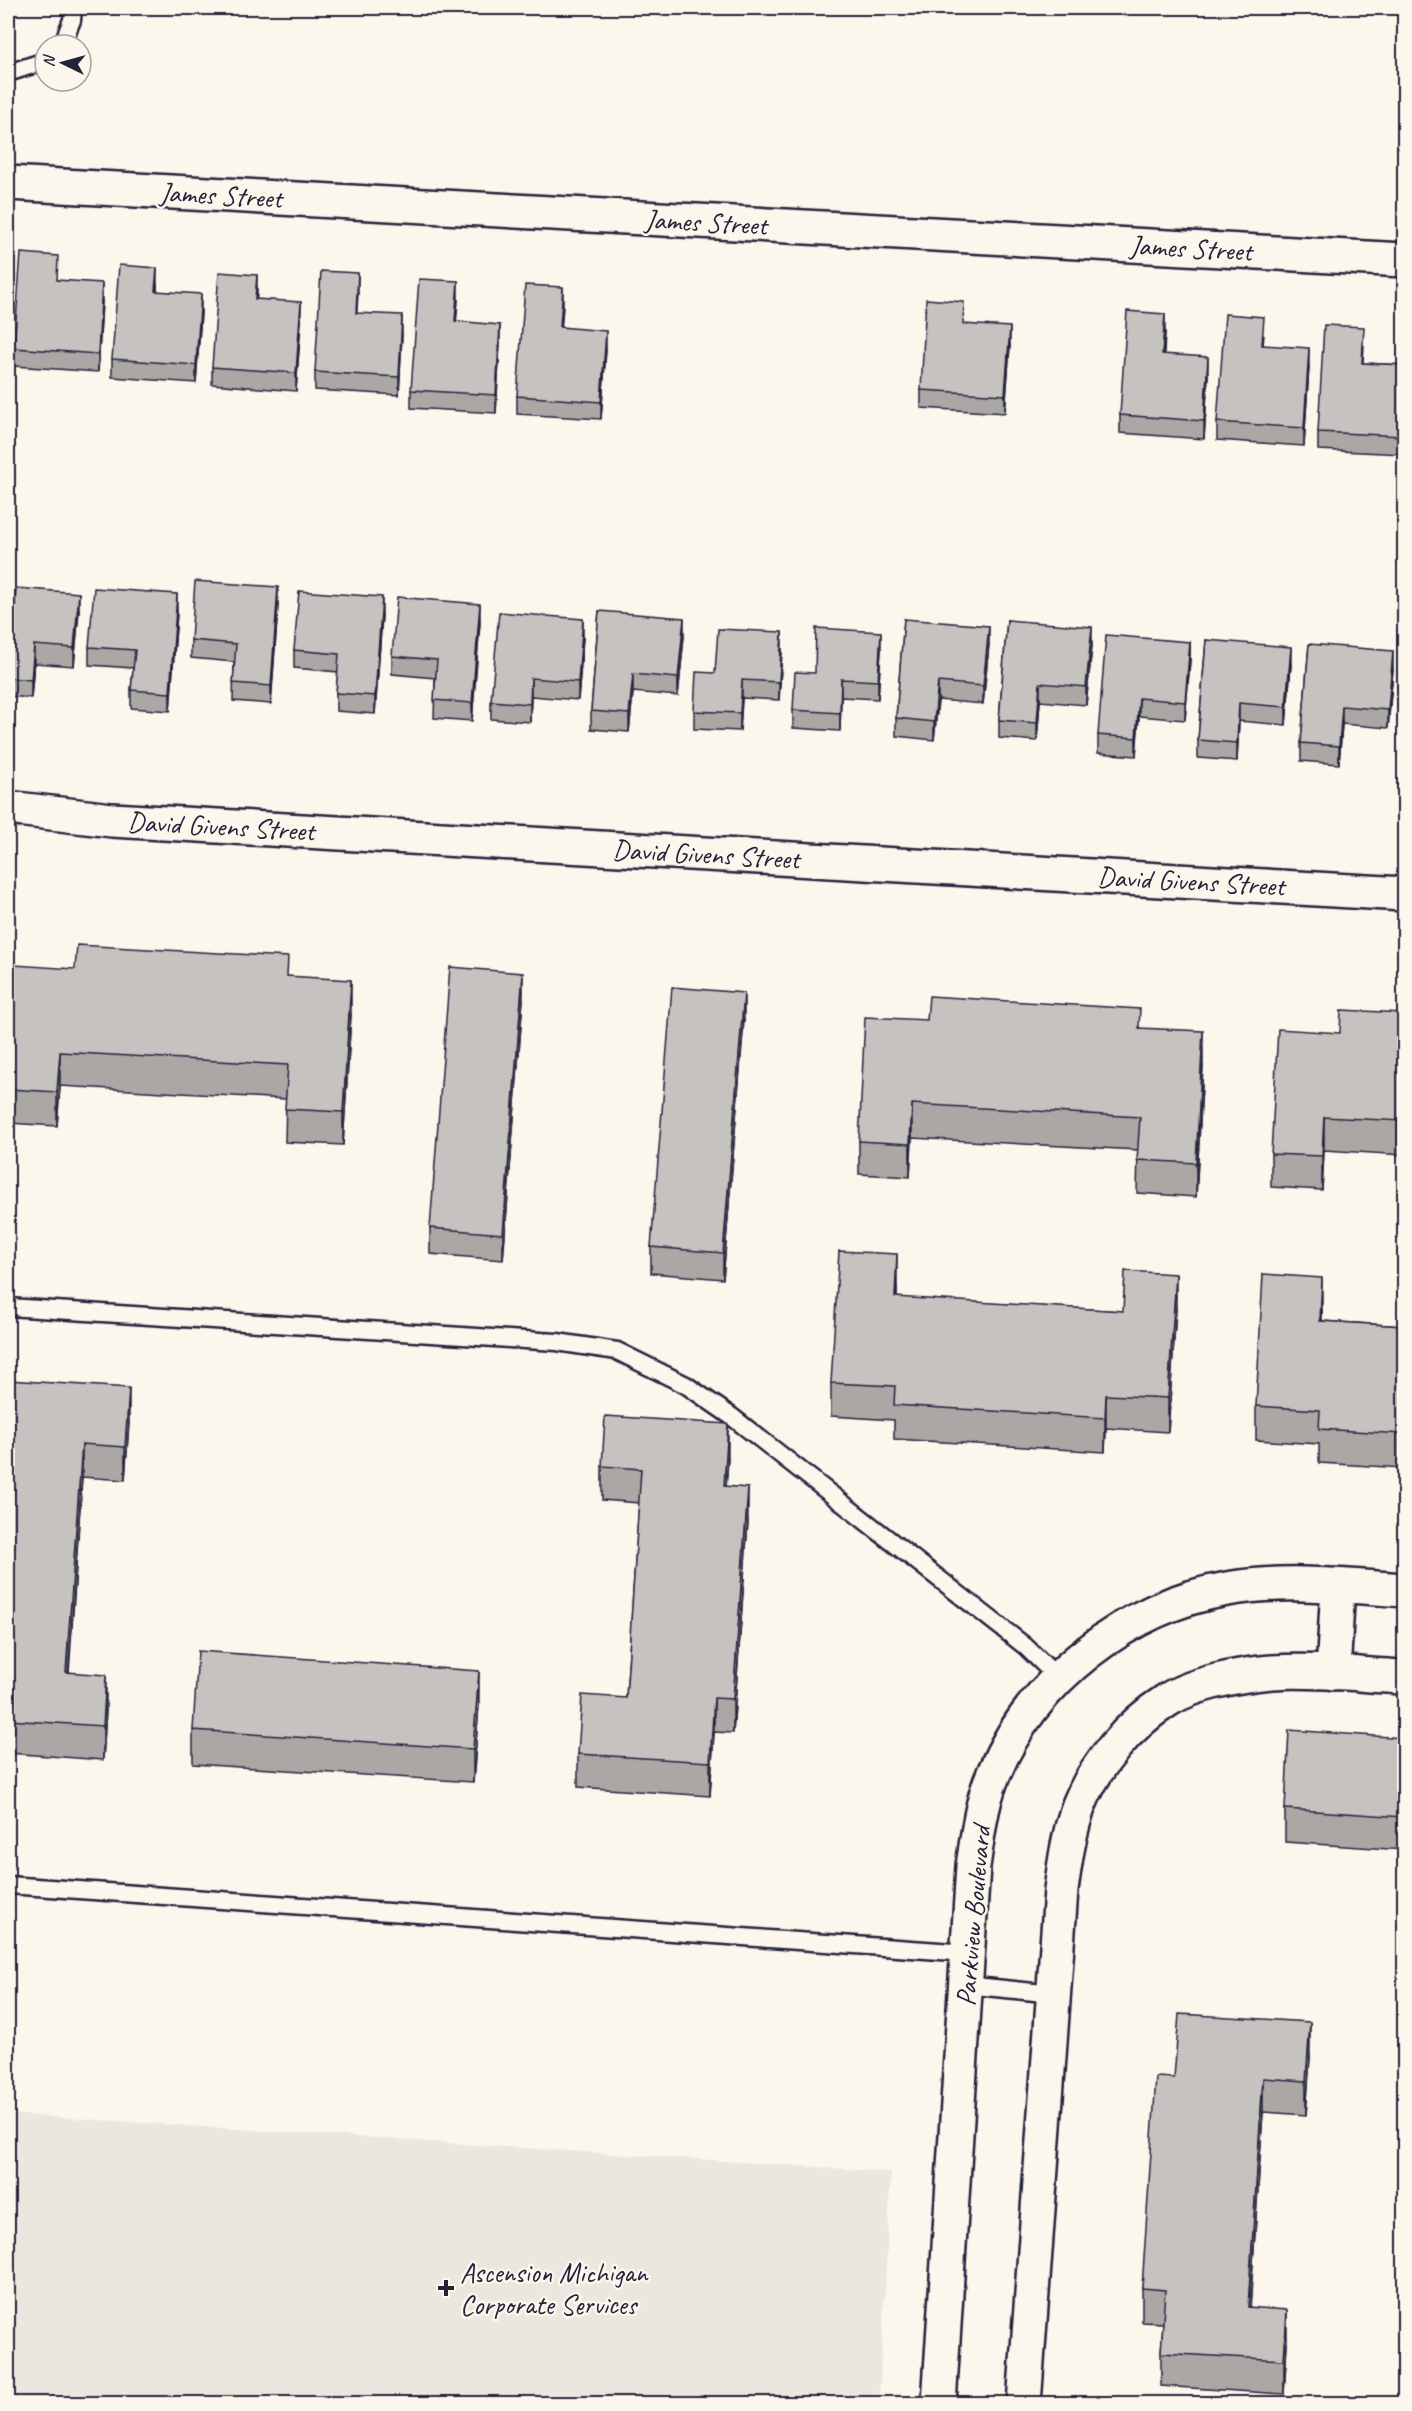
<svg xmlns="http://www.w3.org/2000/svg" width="1412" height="2411" viewBox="0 0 1412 2411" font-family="Caveat,sans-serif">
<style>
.built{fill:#ebe7df}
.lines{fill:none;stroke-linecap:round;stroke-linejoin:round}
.service-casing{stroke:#22223b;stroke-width:21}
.minor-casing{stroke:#22223b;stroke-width:38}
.service{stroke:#fbf7ec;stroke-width:16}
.minor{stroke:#fbf7ec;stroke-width:33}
.wall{fill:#aaa7a5;stroke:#22223b;stroke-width:1.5}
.shaded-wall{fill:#8b8886;stroke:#22223b;stroke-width:1.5}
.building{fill:#c6c2c0;stroke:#22223b;stroke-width:1.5}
.poi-dot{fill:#22223b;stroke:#fbf7ec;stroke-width:2}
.labels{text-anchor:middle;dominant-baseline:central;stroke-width:5;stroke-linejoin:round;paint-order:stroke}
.street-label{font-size:28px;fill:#22223b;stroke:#fbf7ec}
.poi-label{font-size:28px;fill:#22223b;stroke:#fbf7ec;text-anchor:start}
</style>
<rect width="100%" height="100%" fill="#fbf7ec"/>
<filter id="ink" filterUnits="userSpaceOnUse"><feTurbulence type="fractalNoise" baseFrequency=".0167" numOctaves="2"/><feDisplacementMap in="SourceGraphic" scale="12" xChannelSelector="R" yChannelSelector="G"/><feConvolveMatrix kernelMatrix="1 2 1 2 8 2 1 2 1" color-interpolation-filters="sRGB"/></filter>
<g filter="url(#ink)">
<polygon class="built" points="8,2114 891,2172 879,2403 8,2403"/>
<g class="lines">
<defs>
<g id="service">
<polyline points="62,45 72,20 73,8"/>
<polyline points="8,73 45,61"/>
<polyline points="8,1307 557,1342 617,1351 686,1385 731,1416 1025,1646 1058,1678"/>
<polyline points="8,1885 968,1953"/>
<polyline points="965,1985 1054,1994"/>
</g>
<g id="minor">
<polyline points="8,183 1404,260"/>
<polyline points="8,808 112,820 1404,894"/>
<polyline points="1333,1673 1338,1586"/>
<path d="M 939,2404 L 973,1866 C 978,1835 981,1802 994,1773 C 1033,1679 1128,1606 1227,1589 C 1285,1579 1346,1586 1404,1590"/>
<path d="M 1024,2404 L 1061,1890 C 1065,1861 1069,1832 1079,1805 C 1096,1763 1129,1725 1166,1701 C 1191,1684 1242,1674 1272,1672 C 1315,1669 1361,1675 1404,1677"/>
</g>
</defs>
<use href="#service" class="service-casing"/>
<use href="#minor" class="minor-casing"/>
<use href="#service" class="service"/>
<use href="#minor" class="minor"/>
</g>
<g class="wall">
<polygon points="58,280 102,301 98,372 14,366 14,348"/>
<polygon points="157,286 157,292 201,312 196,383 112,377 112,359"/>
<polygon points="358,291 356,313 402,333 399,395 315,390 315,372"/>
<polygon points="257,293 256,299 301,320 296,391 212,384 212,367"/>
<polygon points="458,299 456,322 500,342 496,413 411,408 411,390"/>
<polygon points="563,305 561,327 606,349 601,419 517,414 517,396"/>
<polygon points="964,324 1010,345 1005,413 921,408 921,390"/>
<polygon points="1165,332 1164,354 1208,375 1204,439 1120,433 1120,415"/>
<polygon points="1264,335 1263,345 1309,366 1304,446 1217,440 1217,422"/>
<polygon points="1364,345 1363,363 1404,365 1404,454 1318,450 1318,432"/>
<polygon points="278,605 271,704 233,701 234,662 191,658 191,640"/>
<polygon points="79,610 74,666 34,663 31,698 8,696 8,631 13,631"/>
<polygon points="599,611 684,636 678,696 633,692 629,732 591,729 591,711"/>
<polygon points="177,612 170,711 131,708 131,690 133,668 89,665 89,647"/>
<polygon points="382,615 375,714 336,711 336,693 338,672 294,668 294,650"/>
<polygon points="904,619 989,644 983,704 938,700 934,740 896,736 896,718"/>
<polygon points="1007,620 1092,645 1086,705 1040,701 1037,741 999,738 999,720"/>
<polygon points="480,622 472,721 434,718 435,678 392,674 392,656"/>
<polygon points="583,637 578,700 531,696 530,722 491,719 491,701"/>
<polygon points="1206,640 1291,665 1286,725 1239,721 1237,761 1198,758 1198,740"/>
<polygon points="1190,642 1190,660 1185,720 1139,716 1136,756 1098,753 1098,735"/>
<polygon points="1309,644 1393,669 1388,728 1342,724 1339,764 1301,761 1301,743"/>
<polygon points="881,649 878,699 841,697 840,731 793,728 793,710 815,673"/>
<polygon points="782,650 779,700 742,698 740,731 694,729 694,711 715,673"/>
<polygon points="1404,660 1404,735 1402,735"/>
<polygon points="75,969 288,976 351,1014 343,1145 285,1142 286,1099 60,1086 57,1126 8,1123 8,1072"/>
<polygon points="523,999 503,1260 430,1254 430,1228"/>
<polygon points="1404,1013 1404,1155 1324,1150 1322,1190 1271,1187 1271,1154 1340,1033"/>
<polygon points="744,1019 723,1279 651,1273 651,1247"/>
<polygon points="927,1020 1140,1028 1203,1065 1196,1197 1137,1193 1138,1150 912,1138 910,1177 859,1174 859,1141"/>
<polygon points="897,1288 897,1298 1123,1311 1176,1308 1168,1432 1106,1428 1105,1452 894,1439 894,1420 831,1416 831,1383"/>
<polygon points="1322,1311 1322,1321 1404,1326 1404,1468 1319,1463 1319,1444 1256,1440 1256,1406"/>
<polygon points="8,1380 129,1421 125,1480 82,1477 69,1673 106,1709 103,1760 8,1753"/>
<polygon points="728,1458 726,1486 748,1521 733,1733 714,1732 710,1796 578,1787 578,1754 626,1698 639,1503 602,1500 602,1466"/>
<polygon points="479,1704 473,1782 193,1764 193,1730"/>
<polygon points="1404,1738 1404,1850 1285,1842 1285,1809"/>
<polygon points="1310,2056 1306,2115 1263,2112 1250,2307 1287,2343 1284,2394 1161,2386 1161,2353 1163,2323 1142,2322 1142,2288 1174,2078"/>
<polygon points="1404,2319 1404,2401 1401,2400 1401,2367"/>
</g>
<g class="shaded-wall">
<polygon points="157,268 157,286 155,309 155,291"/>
<polygon points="358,273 358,291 356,331 356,313"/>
<polygon points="257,275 257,293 255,317 255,299"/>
<polygon points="458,281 458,299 455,339 455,321"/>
<polygon points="102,283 102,301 98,372 98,354"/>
<polygon points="563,287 563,305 560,345 560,327"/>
<polygon points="201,294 201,312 196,383 196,365"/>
<polygon points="301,302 301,320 296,391 296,373"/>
<polygon points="1165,314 1165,332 1162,372 1162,354"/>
<polygon points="402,315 402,333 399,395 399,377"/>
<polygon points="500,325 500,342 496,413 496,395"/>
<polygon points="1010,327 1010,345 1005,413 1005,395"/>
<polygon points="606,331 606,349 601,419 601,402"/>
<polygon points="1309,348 1309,366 1304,446 1304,428"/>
<polygon points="1208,357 1208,375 1204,439 1204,421"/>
<polygon points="278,587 278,605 271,704 271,686"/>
<polygon points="79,593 79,610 74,666 74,648"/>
<polygon points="177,594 177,612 170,711 170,693"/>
<polygon points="382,597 382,615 375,714 375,696"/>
<polygon points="480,604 480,622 472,721 472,703"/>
<polygon points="684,618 684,636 678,696 678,678"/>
<polygon points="583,619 583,637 578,700 578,682"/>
<polygon points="989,626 989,644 983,704 983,686"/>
<polygon points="1092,627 1092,645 1086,705 1086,687"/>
<polygon points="782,632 782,650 779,700 779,682"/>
<polygon points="881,632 881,649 878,699 878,681"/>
<polygon points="1190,642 1190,660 1185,720 1185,702"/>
<polygon points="34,645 34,663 31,698 31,680"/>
<polygon points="1291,647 1291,665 1286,725 1286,707"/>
<polygon points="1393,651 1393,669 1388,728 1388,710"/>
<polygon points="633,674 633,692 629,732 629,714"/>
<polygon points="531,678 531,696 530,722 530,704"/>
<polygon points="841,679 841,697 840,731 840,713"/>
<polygon points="742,680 742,698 740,731 740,713"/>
<polygon points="938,682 938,700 934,740 934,722"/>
<polygon points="1040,683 1040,701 1037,741 1037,723"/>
<polygon points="1139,698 1139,716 1136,756 1136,738"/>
<polygon points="1239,703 1239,721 1237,761 1237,743"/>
<polygon points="1342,706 1342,724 1339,764 1339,746"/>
<polygon points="523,973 523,999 503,1260 503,1234"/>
<polygon points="351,980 351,1014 343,1145 343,1112"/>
<polygon points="744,993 744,1019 723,1279 723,1253"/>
<polygon points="1203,1031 1203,1065 1196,1197 1196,1163"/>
<polygon points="60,1052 60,1086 57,1126 57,1092"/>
<polygon points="912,1104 912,1138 910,1177 910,1144"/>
<polygon points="1324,1117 1324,1150 1322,1190 1322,1156"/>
<polygon points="897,1254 897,1288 895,1331 895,1297"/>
<polygon points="1176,1274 1176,1308 1168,1432 1168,1398"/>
<polygon points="1322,1278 1322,1311 1320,1355 1320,1321"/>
<polygon points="129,1388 129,1421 125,1480 125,1447"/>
<polygon points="1106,1395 1106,1428 1105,1452 1105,1418"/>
<polygon points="728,1424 728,1458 724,1520 724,1486"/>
<polygon points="82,1444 82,1477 66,1706 66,1672"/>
<polygon points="748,1488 748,1521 733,1733 733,1699"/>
<polygon points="479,1671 479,1704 473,1782 473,1749"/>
<polygon points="106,1675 106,1709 103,1760 103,1726"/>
<polygon points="714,1698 714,1732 710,1796 710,1762"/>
<polygon points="1310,2022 1310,2056 1306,2115 1306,2081"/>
<polygon points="1263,2078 1263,2112 1248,2340 1248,2307"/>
<polygon points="1287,2310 1287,2343 1284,2394 1284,2360"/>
</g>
<g class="building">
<polygon points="21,253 58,256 57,280 102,283 98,354 14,348"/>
<polygon points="119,265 157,268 155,291 201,294 196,365 112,359"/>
<polygon points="321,271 358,273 356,313 402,315 399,377 315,372"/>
<polygon points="219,272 257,275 255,299 301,302 296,373 212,367"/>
<polygon points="419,279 458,281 455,321 500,325 496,395 411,390"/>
<polygon points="525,285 563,287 560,327 606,331 601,402 517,396"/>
<polygon points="926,299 964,302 963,324 1010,327 1005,395 921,390"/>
<polygon points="1127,311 1165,314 1162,354 1208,357 1204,421 1120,415"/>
<polygon points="1225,314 1264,317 1262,345 1309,348 1304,428 1217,422"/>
<polygon points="1324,325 1364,327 1362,363 1404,365 1404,436 1318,432"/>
<polygon points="195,581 278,587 271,686 233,683 236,644 191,640"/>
<polygon points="16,588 79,593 74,648 34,645 31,680 8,678 8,631 13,631"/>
<polygon points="94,588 177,594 170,693 131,690 135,650 89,647"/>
<polygon points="299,591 382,597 375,696 336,693 339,654 294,650"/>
<polygon points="397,597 480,604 472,703 434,700 437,660 392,656"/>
<polygon points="599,611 684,618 678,678 633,674 629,714 591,711"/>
<polygon points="499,612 583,619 578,682 531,678 530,704 491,701"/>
<polygon points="904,619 989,626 983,686 938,682 934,722 896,718"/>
<polygon points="1007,620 1092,627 1086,687 1040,683 1037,723 999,720"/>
<polygon points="816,628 881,632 878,681 841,679 840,713 793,710 795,672 815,673"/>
<polygon points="718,629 782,632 779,682 742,680 740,713 694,711 696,672 715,673"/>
<polygon points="1106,635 1190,642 1185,702 1139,698 1136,738 1098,735"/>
<polygon points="1206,640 1291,647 1286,707 1239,703 1237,743 1198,740"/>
<polygon points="1309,644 1393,651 1388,710 1342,706 1339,746 1301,743"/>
<polygon points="1404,660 1404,717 1402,717"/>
<polygon points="77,945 288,957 287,976 351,980 343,1112 285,1109 288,1065 60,1052 57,1092 8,1089 8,1072 14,965 75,969"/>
<polygon points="450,967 523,973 503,1234 430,1228"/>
<polygon points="672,987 744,993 723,1253 651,1247"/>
<polygon points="929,996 1140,1009 1139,1028 1203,1031 1196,1163 1137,1160 1140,1117 912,1104 910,1144 859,1141 865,1017 927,1020"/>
<polygon points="1341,1010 1404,1013 1404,1121 1324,1117 1322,1156 1271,1154 1278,1029 1340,1033"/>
<polygon points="839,1251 897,1254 895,1297 1123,1311 1125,1271 1176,1274 1168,1398 1106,1395 1105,1418 894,1405 895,1386 831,1383"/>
<polygon points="1263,1274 1322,1278 1320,1321 1404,1326 1404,1434 1319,1429 1320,1410 1256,1406"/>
<polygon points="8,1380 129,1388 125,1447 82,1444 66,1672 106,1675 103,1726 8,1720"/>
<polygon points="605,1416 728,1424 724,1486 748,1488 733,1699 714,1698 710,1762 578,1754 582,1695 626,1698 641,1469 602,1466"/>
<polygon points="198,1651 479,1671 473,1749 193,1730"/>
<polygon points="1289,1730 1404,1738 1404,1817 1285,1809"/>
<polygon points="1179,2014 1310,2022 1306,2081 1263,2078 1248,2307 1287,2310 1284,2360 1161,2353 1165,2290 1142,2288 1156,2077 1174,2078"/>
<polygon points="1404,2319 1404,2367 1401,2367"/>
</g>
</g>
<path class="poi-dot" d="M443 2279h6v6h6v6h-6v6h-6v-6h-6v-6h6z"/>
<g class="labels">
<g class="street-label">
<text transform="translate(221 195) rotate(3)">James Street</text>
<text transform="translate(706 222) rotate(3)">James Street</text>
<text transform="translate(1191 248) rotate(3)">James Street</text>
<text transform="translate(221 826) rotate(3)">David Givens Street</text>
<text transform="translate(706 854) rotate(3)">David Givens Street</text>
<text transform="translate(1191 881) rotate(3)">David Givens Street</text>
<text transform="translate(973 1916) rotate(-85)">Parkview Boulevard</text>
</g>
<g class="poi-label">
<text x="460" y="2272">Ascension Michigan<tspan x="460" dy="32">Corporate Services</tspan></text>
</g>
</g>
<rect width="1412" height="2411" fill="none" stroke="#fbf7ec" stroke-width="30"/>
<rect x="15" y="15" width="1382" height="2381" fill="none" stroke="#22223b" stroke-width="2" filter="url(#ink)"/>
<g transform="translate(63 63) rotate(275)"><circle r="28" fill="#fbf7ec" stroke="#a4a2a5" stroke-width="1.5"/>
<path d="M0-4.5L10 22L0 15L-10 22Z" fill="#22223b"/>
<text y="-9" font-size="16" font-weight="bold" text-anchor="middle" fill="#22223b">N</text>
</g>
</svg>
